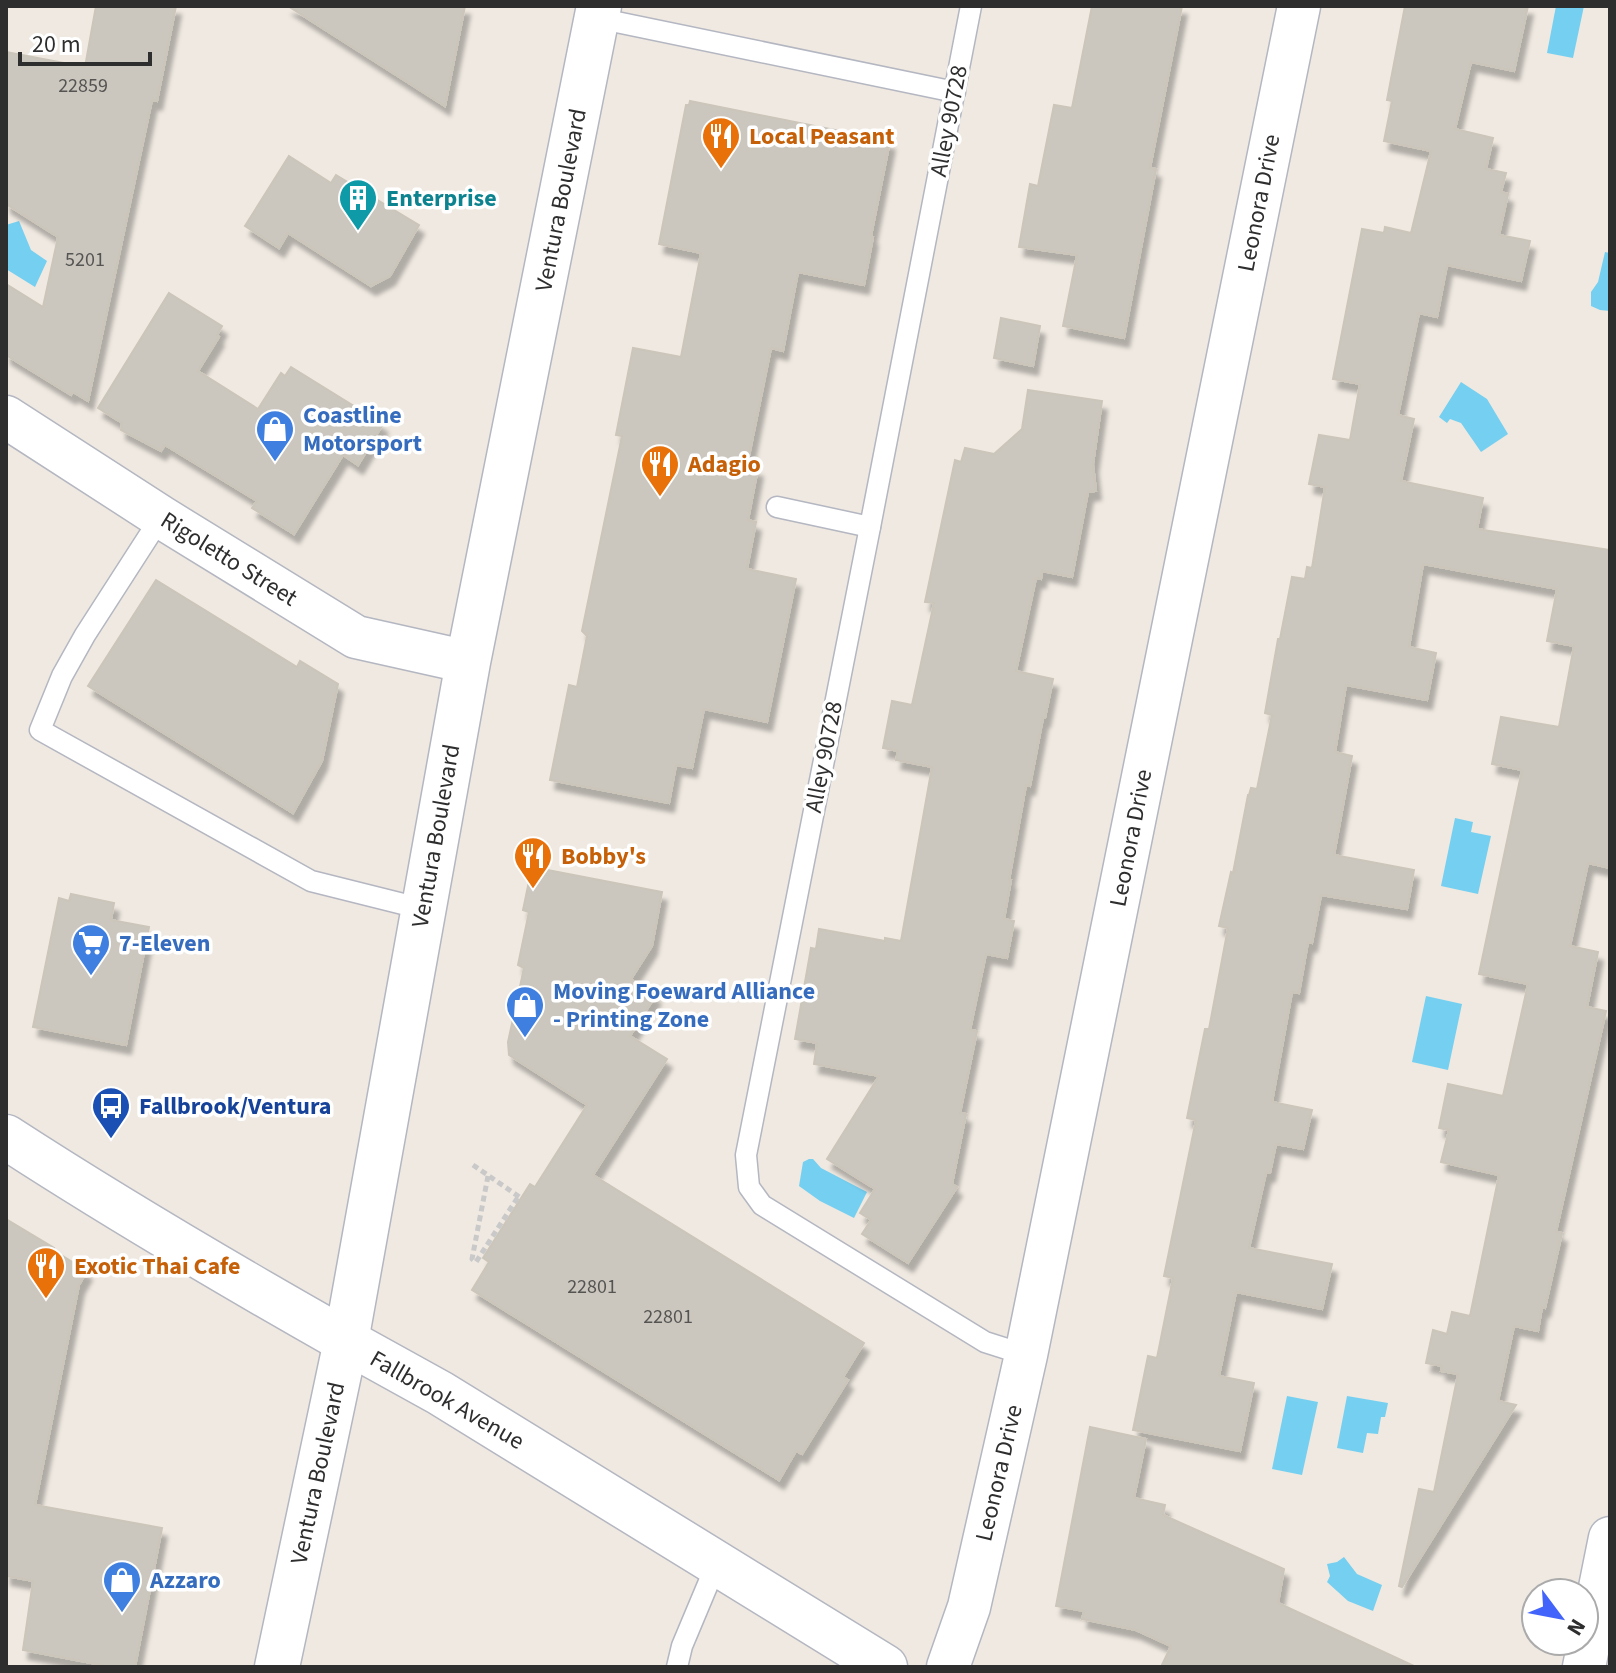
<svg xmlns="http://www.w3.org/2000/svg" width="1616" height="1673" viewBox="0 0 1616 1673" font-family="'Source Sans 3',sans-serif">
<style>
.water{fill:#75cff0}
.building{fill:#cbc7bf;stroke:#cbc5ba;stroke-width:2;filter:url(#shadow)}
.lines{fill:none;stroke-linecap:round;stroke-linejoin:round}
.service-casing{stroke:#b4b7c1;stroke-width:23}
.minor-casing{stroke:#b4b7c1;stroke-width:45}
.tertiary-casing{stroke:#b4b7c1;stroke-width:47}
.secondary-casing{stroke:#b4b7c1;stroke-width:47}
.path{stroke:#c9c9c9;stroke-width:5;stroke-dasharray:6 4;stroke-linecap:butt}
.service{stroke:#fff;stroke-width:20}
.minor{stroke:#fff;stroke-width:42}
.tertiary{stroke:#fff;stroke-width:44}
.secondary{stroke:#fff;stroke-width:44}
.labels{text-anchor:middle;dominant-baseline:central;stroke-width:7;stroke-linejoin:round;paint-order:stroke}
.number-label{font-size:20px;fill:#555452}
.street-label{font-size:24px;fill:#2e2e2e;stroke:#fff}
.food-label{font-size:24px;font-weight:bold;fill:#c56008;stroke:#fff;text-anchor:start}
.culture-label{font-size:24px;font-weight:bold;fill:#0d838f;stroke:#fff;text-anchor:start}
.shop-label{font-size:24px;font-weight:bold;fill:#366cbe;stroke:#fff;text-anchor:start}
.transit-label{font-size:24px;font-weight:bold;fill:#164399;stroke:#fff;text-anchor:start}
</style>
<defs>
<filter id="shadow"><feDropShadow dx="5" dy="9" stdDeviation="2" flood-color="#0004"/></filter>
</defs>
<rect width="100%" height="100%" fill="#efe9e1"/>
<g class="water">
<polygon points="1556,6 1584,6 1573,58 1547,53"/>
<polygon points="19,221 31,250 47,261 35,287 6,269 6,225"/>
<polygon points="1605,252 1610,253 1610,311 1600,310 1591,306 1591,292 1598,282"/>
<polygon points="1461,382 1487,399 1508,434 1481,452 1461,423 1450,419 1447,423 1439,417"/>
<polygon points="1455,818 1473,822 1471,832 1491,836 1478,894 1441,886"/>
<polygon points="1426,996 1462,1004 1448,1070 1412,1062"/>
<polygon points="809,1159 813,1159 821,1168 867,1192 854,1218 820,1201 799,1186 803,1162"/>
<polygon points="1287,1396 1318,1402 1302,1475 1272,1469"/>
<polygon points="1347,1396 1388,1403 1385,1417 1381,1417 1378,1434 1367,1433 1363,1453 1337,1448"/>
<polygon points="1344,1557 1357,1574 1382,1585 1373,1611 1348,1601 1327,1582 1330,1576 1327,1564 1337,1562"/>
</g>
<g class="building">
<polygon points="96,6 176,6 157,101 152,100 88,401 73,392 71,395 6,355 6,284 43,307 58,237 6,204 6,52 85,67"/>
<polygon points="288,6 465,6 445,106"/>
<polygon points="1092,6 1182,6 1150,168 1156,169 1124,338 1063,326 1077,255 1019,247 1030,184 1038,186 1054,105 1072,108"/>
<polygon points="1405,6 1528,6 1514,71 1471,62 1455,129 1493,138 1486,169 1506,173 1501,192 1508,194 1499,235 1530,241 1521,281 1447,265 1437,317 1419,313 1398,415 1414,419 1401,481 1483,498 1477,529 1610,550 1610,868 1588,863 1570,946 1598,952 1587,1007 1606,1011 1556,1232 1562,1233 1545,1308 1542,1307 1538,1331 1514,1326 1498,1401 1516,1405 1402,1587 1399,1586 1419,1489 1434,1492 1458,1374 1441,1371 1442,1366 1426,1363 1433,1330 1447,1334 1452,1312 1470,1316 1499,1175 1441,1162 1449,1130 1439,1128 1448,1084 1503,1096 1528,984 1479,974 1522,770 1492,764 1501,717 1559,727 1574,646 1547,641 1557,589 1423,564 1409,647 1436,653 1427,700 1346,685 1335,752 1352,756 1334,855 1414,870 1407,909 1321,895 1312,943 1308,942 1299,993 1292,992 1272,1102 1312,1110 1303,1149 1276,1144 1270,1173 1266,1173 1249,1248 1332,1264 1322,1309 1236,1292 1219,1376 1254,1383 1240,1451 1133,1430 1148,1356 1157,1358 1173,1278 1164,1276 1196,1120 1187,1118 1205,1029 1209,1029 1228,928 1219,926 1231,872 1233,873 1248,795 1249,795 1251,788 1257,789 1272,715 1265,713 1278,639 1280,639 1292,577 1305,579 1307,567 1312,568 1325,487 1309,484 1319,435 1350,440 1360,384 1333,379 1362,229 1384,233 1385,227 1411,233 1431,151 1384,141 1392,101 1387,100"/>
<polygon points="690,101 890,141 871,236 873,237 864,285 798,272 783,351 771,348 747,466 758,468 748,520 756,522 747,569 796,579 767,722 704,709 692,768 676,765 669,803 550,780 569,685 577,687 587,636 582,631 622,436 616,435 633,348 681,357 701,253 659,244 686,105 689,105"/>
<polygon points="289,156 331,183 336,175 419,225 390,276 371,286 288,233 279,248 245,226"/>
<polygon points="169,293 222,326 217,335 219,337 198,371 258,409 281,373 285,376 291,367 383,424 358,465 343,455 294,534 252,508 257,501 165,445 161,451 121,430 122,423 98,408"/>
<polygon points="1001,318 1040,326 1033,366 994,358"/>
<polygon points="1028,390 1102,401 1093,464 1096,491 1088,492 1072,577 1042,571 1041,579 1036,578 1016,671 1053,679 1045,718 1043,718 1030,786 1026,785 1009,880 1011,880 1004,919 1014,921 1007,958 986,954 970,1030 977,1031 960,1113 966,1114 952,1184 957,1187 908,1263 862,1234 871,1220 860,1213 875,1189 827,1159 879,1076 814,1064 817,1043 795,1039 811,948 816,949 819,929 885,941 885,938 901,941 932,767 896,760 898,751 883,748 892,701 912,705 934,603 925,602 955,460 961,462 965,448 994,454 1022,429"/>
<polygon points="156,580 297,667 300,661 338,684 322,761 293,813 88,686"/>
<polygon points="532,867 662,892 652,946 631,979 656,995 630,1036 667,1059 593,1175 864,1343 843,1377 848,1380 802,1454 796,1451 779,1480 472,1290 489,1262 483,1258 530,1184 535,1187 587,1105 509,1055 508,1042 524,968 518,965 529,912 523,910"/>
<polygon points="71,894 114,903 111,920 149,927 126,1045 33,1027 59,898 69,901"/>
<polygon points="6,1219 54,1248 53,1250 87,1271 79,1285 35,1505 162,1528 135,1667 112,1667 23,1650 33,1581 6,1576"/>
<polygon points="1090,1427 1146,1439 1134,1498 1165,1505 1163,1515 1284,1569 1278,1603 1416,1667 1161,1667 1171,1646 1136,1630 1082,1619 1084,1611 1056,1606"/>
</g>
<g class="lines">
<defs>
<g id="service">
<polyline points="971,6 870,527 746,1155 749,1187 762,1205 985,1342 1026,1355"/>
<polyline points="597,18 955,92"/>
<polyline points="777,507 870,527"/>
<polyline points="161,517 85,635 62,676 40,730 311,881 423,909"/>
<polyline points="677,1667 682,1646 716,1565"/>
</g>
<g id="minor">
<polyline points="6,417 161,517 356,637 468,662"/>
<polyline points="948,1667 969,1607 1026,1355 1299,6"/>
<polyline points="1584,1667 1610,1538"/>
</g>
<path id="tertiary" d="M 6,1137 C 117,1209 231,1276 346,1341"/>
<g id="secondary">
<polyline points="346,1341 440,1393 885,1667"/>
<polyline points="277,1667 346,1341 468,662 599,6"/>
</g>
</defs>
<use href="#service" class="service-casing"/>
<use href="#minor" class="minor-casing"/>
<use href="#tertiary" class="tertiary-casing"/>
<use href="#secondary" class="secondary-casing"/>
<g class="path">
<polyline points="473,1165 521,1198"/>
<polyline points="488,1176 472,1259 476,1262 518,1197"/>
</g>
<use href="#service" class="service"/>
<use href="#minor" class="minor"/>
<use href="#tertiary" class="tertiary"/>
<use href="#secondary" class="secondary"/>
</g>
<defs>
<symbol id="restaurant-pin" viewBox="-11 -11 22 30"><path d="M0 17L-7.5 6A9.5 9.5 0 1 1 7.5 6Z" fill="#e8710a" stroke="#fff"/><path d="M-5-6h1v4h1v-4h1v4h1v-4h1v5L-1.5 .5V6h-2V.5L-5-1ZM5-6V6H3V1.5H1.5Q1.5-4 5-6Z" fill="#fff"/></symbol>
<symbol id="building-pin" viewBox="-11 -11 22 30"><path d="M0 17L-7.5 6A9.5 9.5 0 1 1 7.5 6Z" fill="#0f9aa8" stroke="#fff"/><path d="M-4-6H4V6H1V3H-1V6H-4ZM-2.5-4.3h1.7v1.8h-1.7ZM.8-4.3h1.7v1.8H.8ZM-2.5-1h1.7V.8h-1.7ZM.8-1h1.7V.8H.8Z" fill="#fff"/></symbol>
<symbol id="shop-pin" viewBox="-11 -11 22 30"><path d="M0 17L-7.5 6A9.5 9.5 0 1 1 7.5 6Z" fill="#3f7fe0" stroke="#fff"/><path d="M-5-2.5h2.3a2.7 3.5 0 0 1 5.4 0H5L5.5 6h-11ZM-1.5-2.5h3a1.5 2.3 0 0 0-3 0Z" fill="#fff"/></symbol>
<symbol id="supermarket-pin" viewBox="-11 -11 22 30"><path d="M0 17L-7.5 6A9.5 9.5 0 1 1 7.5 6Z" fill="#3f7fe0" stroke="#fff"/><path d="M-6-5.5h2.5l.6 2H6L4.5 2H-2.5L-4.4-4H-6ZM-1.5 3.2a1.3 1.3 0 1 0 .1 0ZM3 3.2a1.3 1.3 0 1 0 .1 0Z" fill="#fff"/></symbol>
<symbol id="bus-pin" viewBox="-11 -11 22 30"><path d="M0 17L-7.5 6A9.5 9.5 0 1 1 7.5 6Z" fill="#1a4fb4" stroke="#fff"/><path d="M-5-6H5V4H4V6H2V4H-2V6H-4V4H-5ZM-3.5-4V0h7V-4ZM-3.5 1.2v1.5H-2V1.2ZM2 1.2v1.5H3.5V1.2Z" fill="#fff"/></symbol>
</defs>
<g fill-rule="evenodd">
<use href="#restaurant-pin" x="699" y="114" width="44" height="60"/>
<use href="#building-pin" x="336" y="176" width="44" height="60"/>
<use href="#shop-pin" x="253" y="407" width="44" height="60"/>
<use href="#restaurant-pin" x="638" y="442" width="44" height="60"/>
<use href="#restaurant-pin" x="511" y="834" width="44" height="60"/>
<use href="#supermarket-pin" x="69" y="921" width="44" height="60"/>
<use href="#shop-pin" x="503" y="983" width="44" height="60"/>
<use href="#bus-pin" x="89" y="1084" width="44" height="60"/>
<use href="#restaurant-pin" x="24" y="1244" width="44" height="60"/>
<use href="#shop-pin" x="100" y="1558" width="44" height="60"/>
</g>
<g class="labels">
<g class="number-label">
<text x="83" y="86">22859</text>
<text x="85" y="260">5201</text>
<text x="592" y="1287">22801</text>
<text x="668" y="1317">22801</text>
</g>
<g class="street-label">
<text transform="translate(949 121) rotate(-79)">Alley 90728</text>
<text transform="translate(561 200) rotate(-79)">Ventura Boulevard</text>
<text transform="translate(1259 203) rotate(-79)">Leonora Drive</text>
<text transform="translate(229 559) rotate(32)">Rigoletto Street</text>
<text transform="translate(824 757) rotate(-79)">Alley 90728</text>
<text transform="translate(436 836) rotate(-80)">Ventura Boulevard</text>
<text transform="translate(1131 838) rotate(-79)">Leonora Drive</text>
<text transform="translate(447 1400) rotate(30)">Fallbrook Avenue</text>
<text transform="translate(318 1473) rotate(-78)">Ventura Boulevard</text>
<text transform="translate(999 1473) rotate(-77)">Leonora Drive</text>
</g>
<g class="food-label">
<text x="749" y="136">Local Peasant</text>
<text x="688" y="464">Adagio</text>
<text x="561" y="856">Bobby's</text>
<text x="74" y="1266">Exotic Thai Cafe</text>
</g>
<g class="culture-label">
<text x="386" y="198">Enterprise</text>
</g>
<g class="shop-label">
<text x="303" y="415">Coastline<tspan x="303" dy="28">Motorsport</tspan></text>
<text x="119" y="943">7-Eleven</text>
<text x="553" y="991">Moving Foeward Alliance<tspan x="553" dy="28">- Printing Zone</tspan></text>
<text x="150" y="1580">Azzaro</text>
</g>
<g class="transit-label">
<text x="139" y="1106">Fallbrook/Ventura</text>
</g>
</g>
<rect width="1616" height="1673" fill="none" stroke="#2e2e2e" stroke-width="16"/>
<g transform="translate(1560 1617) rotate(122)"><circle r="38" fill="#ffffff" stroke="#ababab" stroke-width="2"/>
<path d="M0-6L14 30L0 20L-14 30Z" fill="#4264fb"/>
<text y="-12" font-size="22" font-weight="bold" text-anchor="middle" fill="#2e2e2e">N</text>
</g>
<path d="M20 52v12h130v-12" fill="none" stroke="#2e2e2e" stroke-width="4"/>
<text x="32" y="52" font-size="24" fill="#2e2e2e" stroke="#ffffff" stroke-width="6" paint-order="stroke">20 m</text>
</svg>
